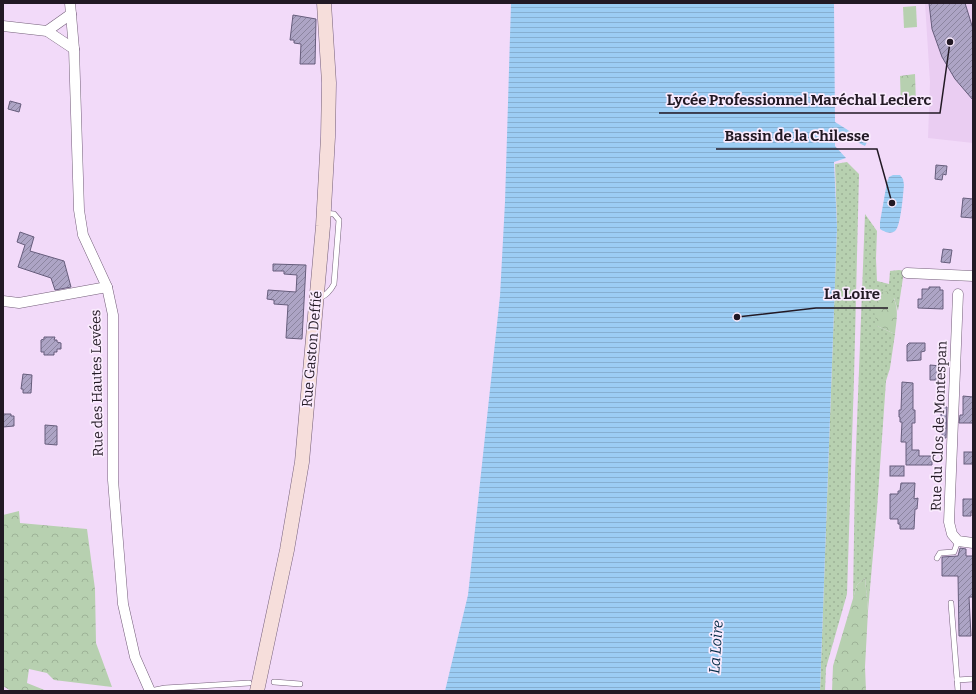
<svg xmlns="http://www.w3.org/2000/svg" width="976" height="694" viewBox="0 0 976 694" font-family="Bitter,serif">
<style>
.built{fill:#eacdf2}
.grass{fill:url(#grass-dots)}
.forest{fill:url(#forest-crowns)}
.garden{fill:#b7d0b0}
.water{fill:url(#water-rules)}
.building{fill:url(#building-hatch);stroke:#665d7c}
.lines{fill:none;stroke-linecap:round;stroke-linejoin:round}
.lane-casing{stroke:#745f7a;stroke-width:6}
.street-casing{stroke:#745f7a;stroke-width:11}
.secondary-casing{stroke:#745f7a;stroke-width:15}
.lane{stroke:#fff;stroke-width:5}
.street{stroke:#fff;stroke-width:10}
.secondary{stroke:#f6dedb;stroke-width:14}
.labels{text-anchor:middle;dominant-baseline:central;stroke-width:3.5;stroke-linejoin:round;paint-order:stroke}
.street-label{font-size:14px;fill:#221924;stroke:#faebfe}
.water-label{font-size:15px;font-style:italic;fill:#072e48;stroke:#faebfe}
.leader{fill:none;stroke:#221924;stroke-width:1.5}
.callout-dot{fill:#221924;stroke:#faebfe;stroke-width:1.5}
.callout-label{font-size:15px;text-anchor:middle;font-weight:bold;fill:#221924;stroke:#faebfe;stroke-width:3.5;stroke-linejoin:round;paint-order:stroke}
</style>
<defs>
<pattern id="grass-dots" width="8" height="8" patternUnits="userSpaceOnUse"><rect width="8" height="8" fill="#b7d0b0"/><path d="M2 2h.1M6 6h.1" fill="none" stroke="#9db297" stroke-width="1.8" stroke-linecap="round"/></pattern>
<pattern id="forest-crowns" width="20" height="18" patternUnits="userSpaceOnUse"><rect width="20" height="18" fill="#b7d0b0"/><path d="M2 6a3 3 0 1 1 6 0M12 15a3 3 0 1 1 6 0" fill="none" stroke="#9db297"/></pattern>
<pattern id="water-rules" width="6" height="5" patternUnits="userSpaceOnUse"><rect width="6" height="5" fill="#9ccdf4"/><path d="M0 2.5h6" fill="none" stroke="#86afd1"/></pattern>
<pattern id="building-hatch" width="6" height="6" patternUnits="userSpaceOnUse"><rect width="6" height="6" fill="#ada4c5"/><path d="M-1 1l2-2M0 6l6-6M5 7l2-2" fill="none" stroke="#8c85a0"/></pattern>
</defs>
<rect width="100%" height="100%" fill="#f2daf9"/>
<polygon class="built" points="925,3 973,3 973,143 928,138 930,82"/>
<g class="grass">
<polygon points="847,162 859,174 854,378 847,594 826,668 825,691 820,691 837,227 835,164"/>
<polygon points="865,214 877,231 876,259 877,281 889,284 890,271 899,270 904,271 898,311 894,298 877,326 895,334 890,368 886,381 877,509 868,611 865,578 857,585 853,599 855,474"/>
</g>
<g class="forest">
<polygon points="915,74 916,106 901,107 900,76"/>
<path d="M 889,291 C 900,305 897,317 895,334 L 877,326 L 874,311 L 878,293 Z"/>
<polygon points="19,511 20,523 87,529 95,589 96,643 112,687 54,680 47,673 29,669 27,683 47,691 11,691 3,686 3,515"/>
<polygon points="865,578 868,611 865,667 866,691 832,691 833,666 857,585"/>
</g>
<polygon class="garden" points="916,6 917,27 904,28 903,7"/>
<g class="water">
<polygon points="511,3 834,3 835,122 867,142 865,146 835,131 835,146 846,158 834,162 837,227 820,691 445,691 468,595 500,296 505,202"/>
<path d="M 893,175 L 900,175 L 903,179 L 904,185 C 903,194 901,226 895,231 C 890,235 883,231 880,229 L 880,222 L 887,182 L 889,177 Z"/>
</g>
<g class="building">
<polygon points="929,3 965,3 973,29 973,100 955,79 942,57 932,29"/>
<polygon points="293,15 316,19 315,64 300,64 301,44 294,43 294,40 290,40"/>
<polygon points="10,101 21,104 19,112 8,109"/>
<polygon points="936,165 947,166 946,175 943,174 942,180 935,179"/>
<polygon points="963,198 973,199 973,218 961,217"/>
<polygon points="20,232 34,237 30,251 64,261 71,287 55,290 51,278 18,267 25,245 17,242"/>
<polygon points="943,249 952,250 950,263 941,262"/>
<polygon points="273,264 306,265 302,339 286,338 288,305 274,304 274,300 267,299 268,290 296,292 297,275 284,274 284,271 273,271"/>
<polygon points="929,287 940,287 940,290 943,290 943,309 918,308 918,299 922,299 922,289 929,289"/>
<polygon points="44,337 55,337 54,340 57,340 57,342 61,343 61,349 57,349 57,352 54,352 54,355 44,355 44,352 41,352 41,340 44,339"/>
<polygon points="909,343 925,343 925,351 921,352 921,360 907,361 907,345"/>
<polygon points="930,365 941,366 940,380 930,380"/>
<polygon points="23,374 32,375 31,393 23,393 23,389 21,389"/>
<polygon points="902,382 913,383 913,410 915,410 915,423 912,423 912,450 919,450 919,456 932,456 932,465 906,465 906,442 901,442 902,422 900,422 900,417 899,417 899,410 901,410"/>
<polygon points="963,396 973,397 973,423 959,423 960,415 963,415"/>
<polygon points="941,407 947,407 946,438 942,438 942,431 941,431"/>
<polygon points="3,414 11,414 11,416 14,416 14,426 3,427"/>
<polygon points="45,425 57,426 57,445 45,444"/>
<rect x="964" y="452" width="9" height="12"/>
<rect x="890" y="466" width="14" height="10"/>
<polygon points="901,483 915,483 914,499 918,498 917,509 915,509 914,529 900,529 900,524 898,524 898,519 890,519 890,494 898,494 898,491 900,491"/>
<polygon points="963,499 973,499 973,512 971,512 971,516 963,516"/>
<polygon points="960,548 966,549 966,556 973,556 973,597 969,597 971,636 959,636 958,576 942,576 942,557 958,556"/>
</g>
<g class="lines">
<defs>
<g id="lane">
<path d="M 318,298 C 325,297 331,290 334,284 L 339,220 L 334,214 L 324,213"/>
<polyline points="937,558 940,553 954,552 958,541"/>
<polyline points="951,603 958,691"/>
<polyline points="957,680 973,679"/>
<polyline points="274,682 300,684"/>
<polyline points="150,691 165,688 249,683"/>
</g>
<g id="street">
<polyline points="70,3 74,49 79,210 83,235 107,287 113,315 113,480 123,604 135,657 150,691"/>
<polyline points="3,26 47,31 74,49"/>
<polyline points="47,31 71,14"/>
<polyline points="907,273 973,276"/>
<polyline points="958,294 949,522 952,534 958,541 973,543"/>
<polyline points="3,301 19,303 107,287"/>
</g>
<polyline id="secondary" points="257,691 287,550 302,462 323,226 328,137 329,83 324,3"/>
</defs>
<use href="#lane" class="lane-casing"/>
<use href="#street" class="street-casing"/>
<use href="#secondary" class="secondary-casing"/>
<use href="#lane" class="lane"/>
<use href="#street" class="street"/>
<use href="#secondary" class="secondary"/>
</g>
<g class="labels">
<g class="street-label">
<text transform="translate(312 349) rotate(-85)">Rue Gaston Deffié</text>
<text transform="translate(97 383) rotate(-91)">Rue des Hautes Levées</text>
<text transform="translate(939 426) rotate(-88)">Rue du Clos de Montespan</text>
</g>
<g class="water-label">
<text transform="translate(716 647) rotate(-86)">La Loire</text>
</g>
</g>
<path class="leader" d="M950 42L940 113H659M892 203L877 149H716M737 317L816 308H888"/>
<g class="callout-dot">
<circle cx="950" cy="42" r="4"/>
<circle cx="892" cy="203" r="4"/>
<circle cx="737" cy="317" r="4"/>
</g>
<g class="callout-label">
<text x="799" y="105">Lycée Professionnel Maréchal Leclerc</text>
<text x="797" y="141">Bassin de la Chilesse</text>
<text x="852" y="299">La Loire</text>
</g>
<rect width="976" height="694" fill="none" stroke="#221924" stroke-width="8"/>
</svg>
